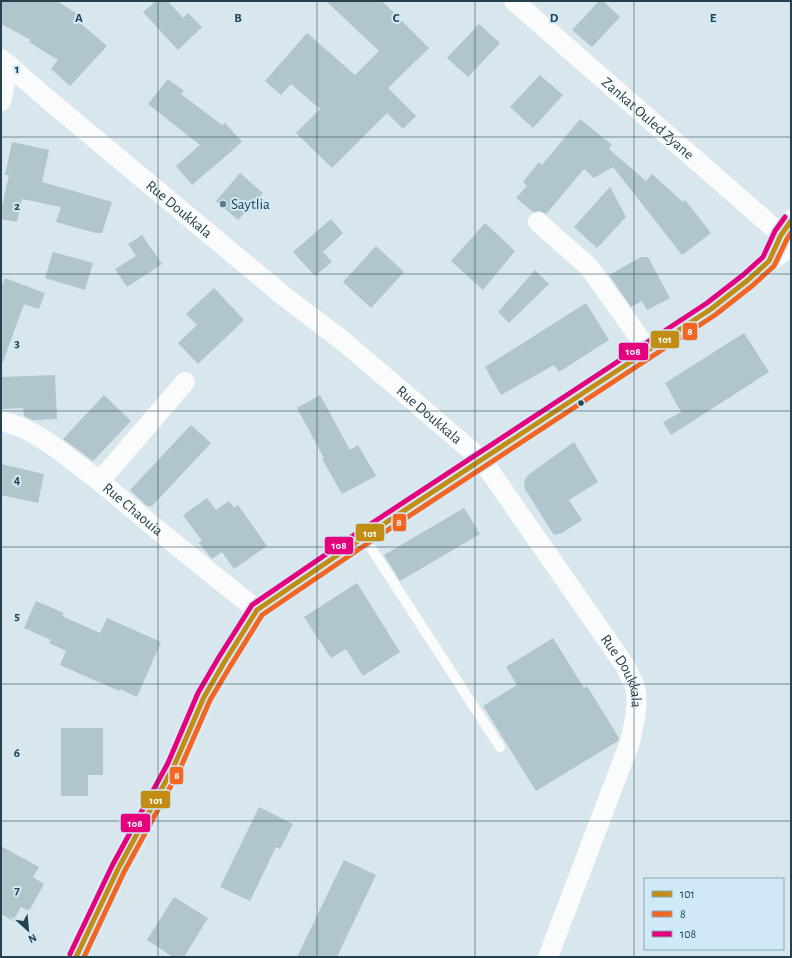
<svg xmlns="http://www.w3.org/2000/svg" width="792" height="958" viewBox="0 0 792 958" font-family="'Alegreya Sans',sans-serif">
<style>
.building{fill:#b0c6cc}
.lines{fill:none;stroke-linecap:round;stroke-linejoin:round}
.service{stroke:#f9fbfc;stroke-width:10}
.minor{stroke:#f9fbfc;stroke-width:20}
.secondary{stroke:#f9fbfc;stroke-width:22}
.bus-1-casing{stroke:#cfe9f7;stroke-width:8}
.bus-2-casing{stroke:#cfe9f7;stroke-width:8}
.bus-3-casing{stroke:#cfe9f7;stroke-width:8}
.bus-1{stroke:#c28d14;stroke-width:5}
.bus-2{stroke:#f26522;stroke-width:5}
.bus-3{stroke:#e5007d;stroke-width:5}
.grid{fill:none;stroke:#25414f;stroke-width:1;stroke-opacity:0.55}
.poi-dot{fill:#647b87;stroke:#cfe9f7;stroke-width:1.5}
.bus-dot{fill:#25414f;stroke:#cfe9f7;stroke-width:1.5}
.labels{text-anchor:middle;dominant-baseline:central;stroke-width:4;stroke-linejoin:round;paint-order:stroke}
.street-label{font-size:15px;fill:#25414f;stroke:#cfe9f7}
.poi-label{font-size:15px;fill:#25414f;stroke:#cfe9f7;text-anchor:start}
.grid-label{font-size:13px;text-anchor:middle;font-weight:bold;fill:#25414f;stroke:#cfe9f7;stroke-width:4;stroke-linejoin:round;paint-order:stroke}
.line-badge{stroke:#cfe9f7;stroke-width:1.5}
.badge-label{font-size:11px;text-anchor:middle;font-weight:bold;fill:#fff}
</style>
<rect width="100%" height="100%" fill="#d8e6ee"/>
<g class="building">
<polygon points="1,1 57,1 82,17 79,22 107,46 70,86 51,69 58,60 29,42 31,40 1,24"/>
<polygon points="156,1 168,1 183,18 188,13 202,27 178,50 143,12"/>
<polygon points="326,1 382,1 429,48 388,88 416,116 403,129 387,113 332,168 296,133 320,109 291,84 281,95 265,81 307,33 355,75 379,51"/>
<polygon points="599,1 603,1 620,17 592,47 572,30"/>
<polygon points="479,24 500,43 468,77 447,58"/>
<polygon points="540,75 563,95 533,128 510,107"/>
<polygon points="168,79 184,91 181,94 222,125 225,123 242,142 192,185 176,166 200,145 148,104"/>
<polygon points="580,119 612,145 609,149 646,181 652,174 683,202 685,200 711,233 682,255 613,167 594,178 584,169 546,214 540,211 533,212 516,198 527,186 523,182 539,162 542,165"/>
<polygon points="12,142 49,150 42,182 112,202 102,233 96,233 56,222 61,207 22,199 17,222 1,219 1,211 9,175 5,175"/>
<polygon points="240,173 263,193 238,220 216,201"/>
<polygon points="610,187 626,217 597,248 574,227"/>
<polygon points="331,219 343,233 323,252 332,262 315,276 293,252"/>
<polygon points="485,223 515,251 483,290 451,261"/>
<polygon points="142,235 162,264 127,287 115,269 136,256 128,244"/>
<polygon points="376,246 404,272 371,308 343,282"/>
<polygon points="53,252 93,263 85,290 45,278"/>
<polygon points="641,257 648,257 670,298 647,310 642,301 631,307 609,275"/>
<polygon points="535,270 549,284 509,323 498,312"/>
<polygon points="5,278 45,293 39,309 24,304 3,362 1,362 1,288"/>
<polygon points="214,288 244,320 198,364 178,343 197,325 186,314"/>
<polygon points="586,303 609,340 559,372 554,365 501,395 485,367"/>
<polygon points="744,333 769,372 671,435 663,422 681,412 665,383"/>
<polygon points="55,375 57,419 33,420 24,416 23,408 1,409 1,377"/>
<polygon points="104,395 131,421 93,461 63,439"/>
<polygon points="320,395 350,450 358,445 376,476 342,494 322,459 324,458 297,408"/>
<polygon points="191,425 211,443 152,506 147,506 130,490"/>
<polygon points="574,442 598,482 569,500 582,520 562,533 554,535 525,489 524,481 528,475"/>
<polygon points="1,464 44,474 38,503 1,495"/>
<polygon points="207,498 216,510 229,501 234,508 238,505 267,546 234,569 222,552 212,559 199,543 202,541 183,515"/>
<polygon points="464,508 480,534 400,581 384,555"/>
<polygon points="357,583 400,652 363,676 346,649 331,658 304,617"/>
<polygon points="36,601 64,613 62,616 100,633 107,618 161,642 137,697 120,689 119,691 60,665 66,651 49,643 51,640 24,628"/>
<polygon points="553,638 584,688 587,686 619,738 618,741 536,791 483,706 517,685 506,667"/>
<polygon points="61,728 103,728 103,775 88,775 88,796 61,796"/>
<polygon points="259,807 293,824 280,849 276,847 250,901 220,887"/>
<polygon points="1,846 39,867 33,877 44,884 29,911 21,907 13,921 1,914"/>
<polygon points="344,860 376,875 337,957 297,957"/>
<polygon points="174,897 208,918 184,957 173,957 147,940"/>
</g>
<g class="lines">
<polyline class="service" points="364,537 500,747"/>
<g class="minor">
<path id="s1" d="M 514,1 L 791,243"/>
<path id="s2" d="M 1,59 L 51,102 L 285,297 L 343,341 L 410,398 L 482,460 L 626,667 C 628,672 631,678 634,684 C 640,703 634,723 630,742 L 548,957"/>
<polyline points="1,101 9,65"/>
<polyline points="538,222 589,267 648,350"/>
<path id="s3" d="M 1,421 C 30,427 54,446 77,464 C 103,483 128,505 153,526 C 187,554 222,582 257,610"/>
<polyline points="100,481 185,382"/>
</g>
<g class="secondary">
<polyline points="771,258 781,235 791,221"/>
<polyline points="76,957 118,869 174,766 204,697 225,661 257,610 364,537 711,309 748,280 769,261 791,245"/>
</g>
<defs>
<polyline id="bus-1" points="76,957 118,869 174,766 204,697 225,661 257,610 364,537 711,309 748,280 769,261 781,235 791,221"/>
<polyline id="bus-2" points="84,957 124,872 180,769 210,700 231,665 262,615 368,543 715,315 752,286 774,266 787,239 791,233"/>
<polyline id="bus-3" points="70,954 112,866 168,763 198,693 219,657 252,605 360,531 707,303 743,275 763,257 775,231 785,217"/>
</defs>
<use href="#bus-1" class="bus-1-casing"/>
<use href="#bus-2" class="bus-2-casing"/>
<use href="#bus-3" class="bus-3-casing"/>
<use href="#bus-1" class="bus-1"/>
<use href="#bus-2" class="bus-2"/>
<use href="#bus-3" class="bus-3"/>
</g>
<path class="grid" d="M 158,1 L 158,957M 317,1 L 317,957M 475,1 L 475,957M 634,1 L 634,957M 1,137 L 791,137M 1,274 L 791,274M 1,411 L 791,411M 1,547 L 791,547M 1,684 L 791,684M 1,821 L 791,821"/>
<circle class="poi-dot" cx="223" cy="204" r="4"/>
<circle class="bus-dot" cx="581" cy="403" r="3.5"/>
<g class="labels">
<g class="street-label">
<text stroke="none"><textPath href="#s1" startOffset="178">Zankat Ouled Zyane</textPath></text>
<text stroke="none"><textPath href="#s2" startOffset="233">Rue Doukkala</textPath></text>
<text stroke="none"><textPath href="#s2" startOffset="557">Rue Doukkala</textPath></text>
<text stroke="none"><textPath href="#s3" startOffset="160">Rue Chaouia</textPath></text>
<text stroke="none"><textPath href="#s2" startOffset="881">Rue Doukkala</textPath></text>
</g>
<g class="poi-label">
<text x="231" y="204">Saytlia</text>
</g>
</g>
<g class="grid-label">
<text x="79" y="22">A</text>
<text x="238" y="22">B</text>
<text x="396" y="22">C</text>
<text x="554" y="22">D</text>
<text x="713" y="22">E</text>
<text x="17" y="73">1</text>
<text x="17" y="210">2</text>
<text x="17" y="347">3</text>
<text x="17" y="484">4</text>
<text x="17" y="620">5</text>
<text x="17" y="757">6</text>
<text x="17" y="894">7</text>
</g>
<g class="line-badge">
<rect x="682" y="322" width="16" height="19" rx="4" fill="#f26522"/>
<rect x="650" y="330" width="30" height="19" rx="4" fill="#c28d14"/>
<rect x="618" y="342" width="31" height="19" rx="4" fill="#e5007d"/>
<rect x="392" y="513" width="15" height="19" rx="4" fill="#f26522"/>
<rect x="355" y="523" width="30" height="19" rx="4" fill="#c28d14"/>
<rect x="324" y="536" width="30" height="19" rx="4" fill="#e5007d"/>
<rect x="169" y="766" width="15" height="19" rx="4" fill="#f26522"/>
<rect x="140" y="790" width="31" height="19" rx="4" fill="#c28d14"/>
<rect x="120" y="813" width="31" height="20" rx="4" fill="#e5007d"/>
</g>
<g class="badge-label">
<text x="690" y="335">8</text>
<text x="665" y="343">101</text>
<text x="633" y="355">108</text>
<text x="399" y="526">8</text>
<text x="370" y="537">101</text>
<text x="339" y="549">108</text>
<text x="177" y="779">8</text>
<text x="156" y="804">101</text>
<text x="135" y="827">108</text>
</g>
<rect width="792" height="958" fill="none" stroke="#25414f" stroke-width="4"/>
<rect x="644" y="878" width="140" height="72" fill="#cfe9f7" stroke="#8ba6b4"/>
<rect x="652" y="891" width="20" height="6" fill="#c28d14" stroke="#8ba6b4"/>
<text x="680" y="898" font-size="12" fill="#25414f">101</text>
<rect x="652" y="911" width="20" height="6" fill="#f26522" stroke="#8ba6b4"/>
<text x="680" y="918" font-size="12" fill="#25414f">8</text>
<rect x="652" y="931" width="20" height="6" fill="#e5007d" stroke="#8ba6b4"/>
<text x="680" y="938" font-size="12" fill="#25414f">108</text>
<g transform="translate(28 930) rotate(153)" stroke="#cfe9f7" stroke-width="3" paint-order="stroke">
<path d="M0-3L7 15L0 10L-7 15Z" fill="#25414f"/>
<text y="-6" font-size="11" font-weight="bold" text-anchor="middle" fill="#25414f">N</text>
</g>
</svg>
